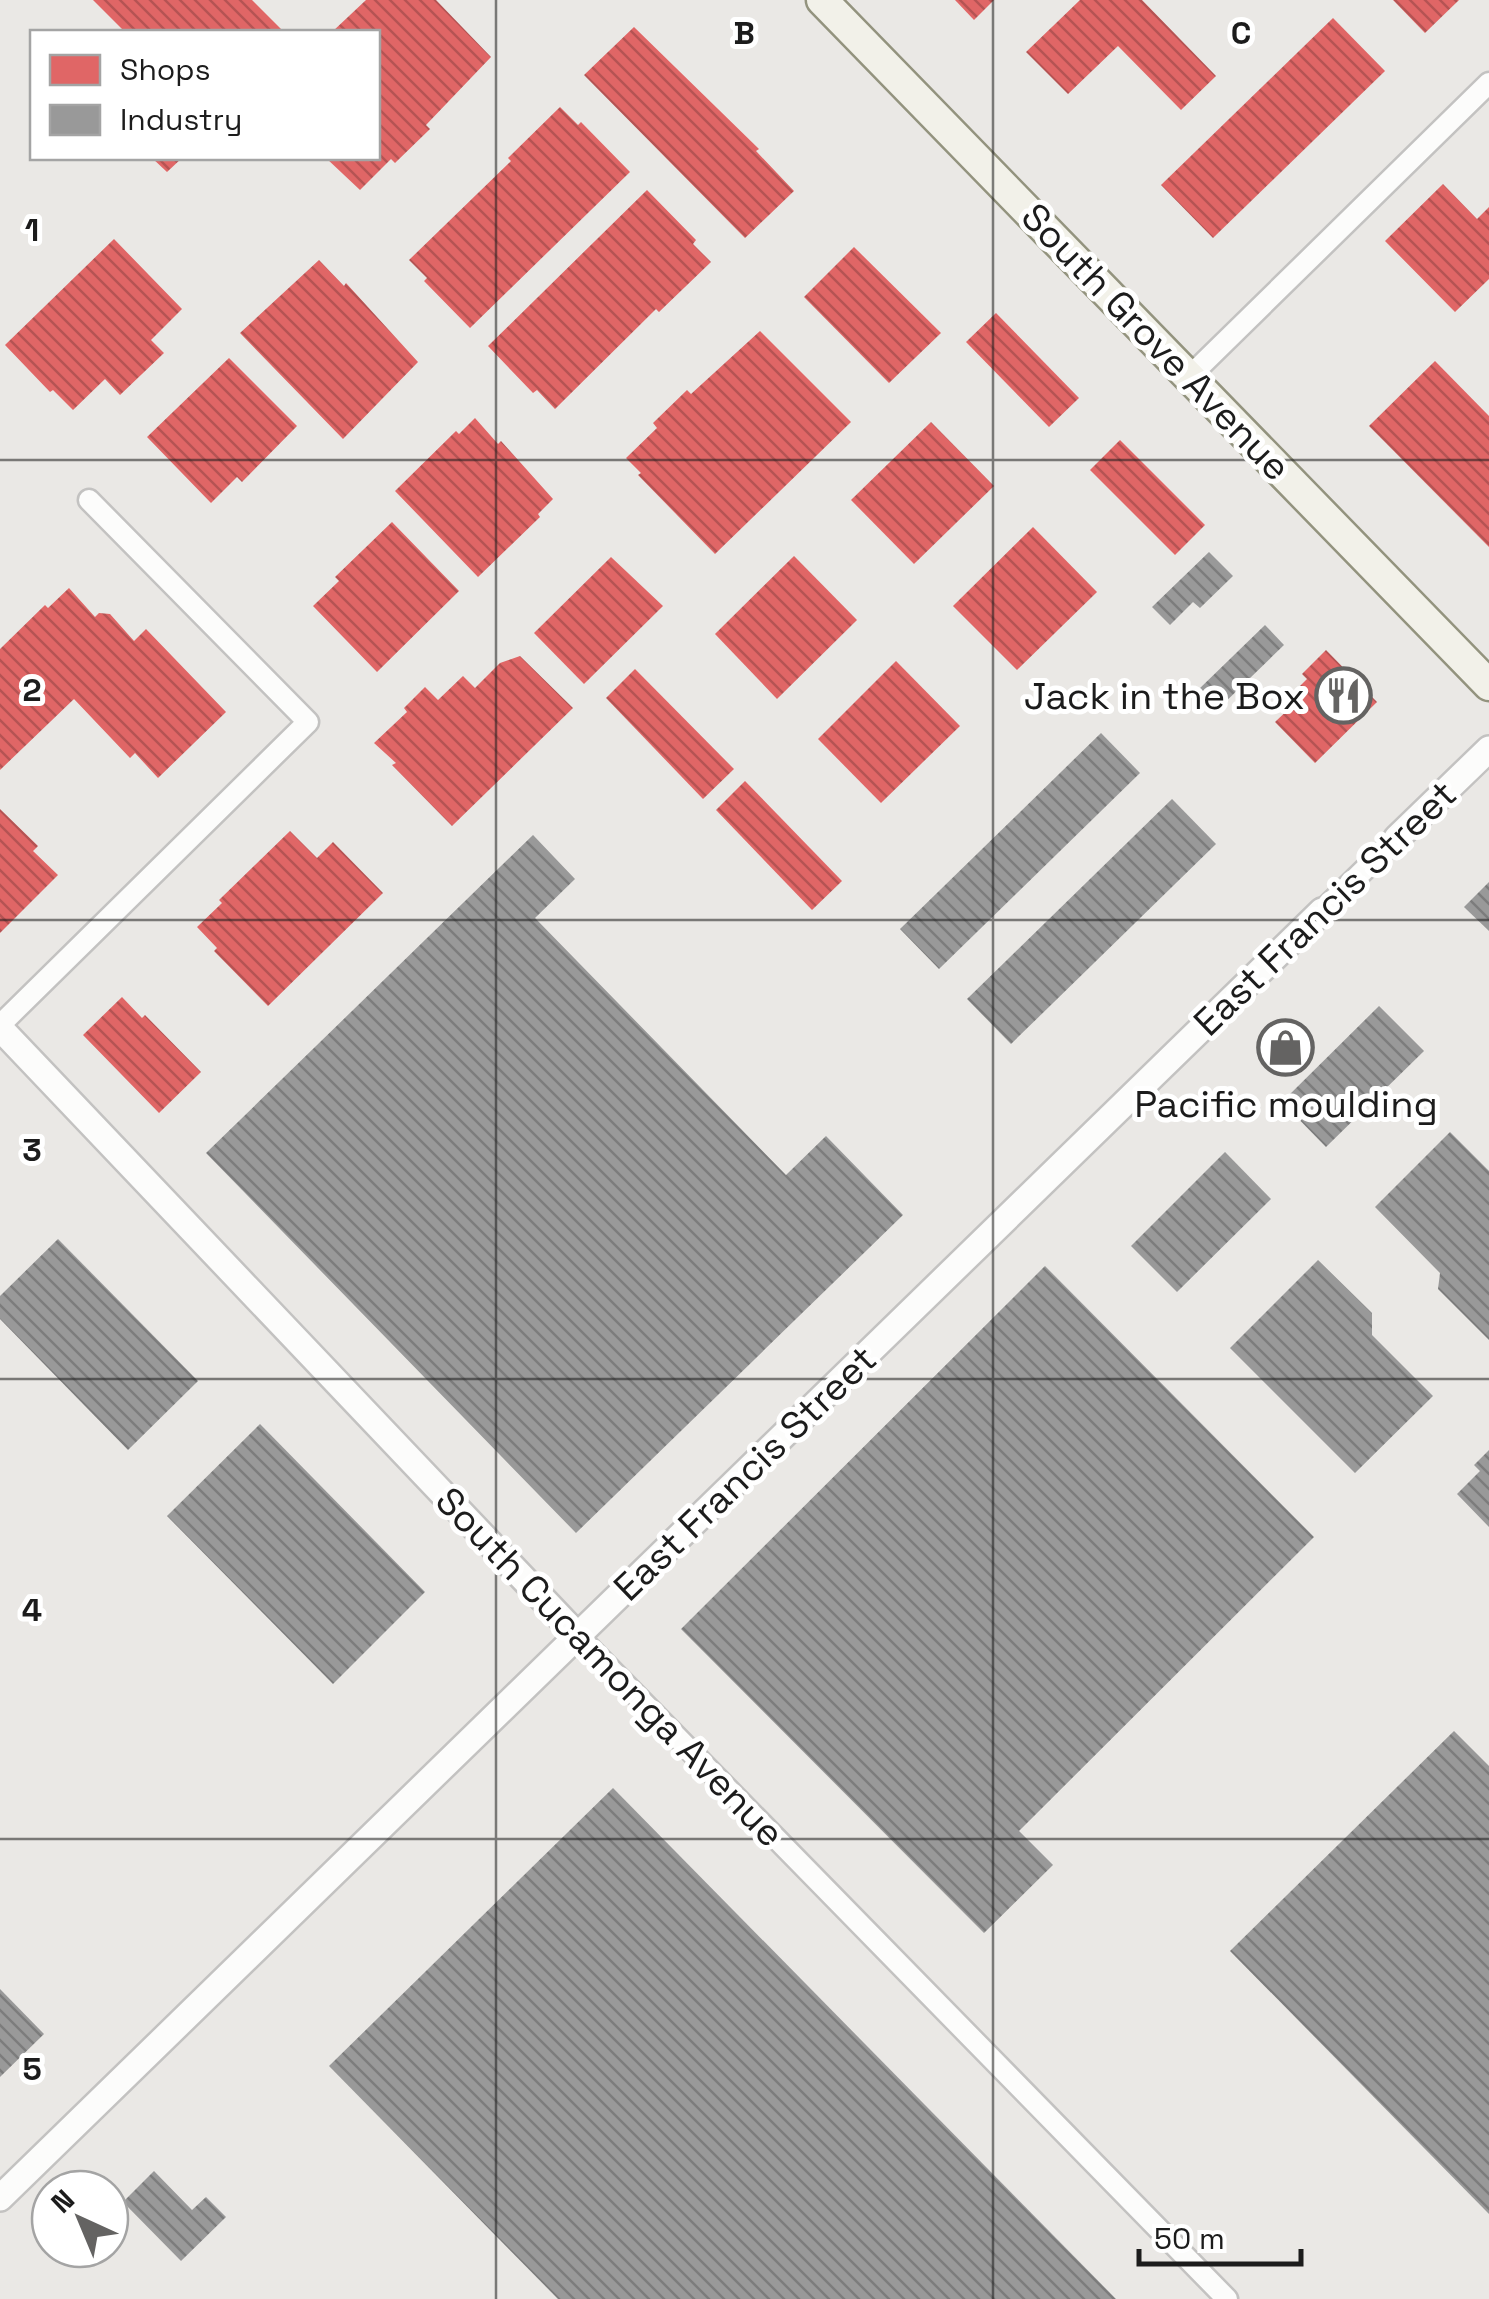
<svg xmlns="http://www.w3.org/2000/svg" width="1489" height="2299" viewBox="0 0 1489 2299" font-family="'Space Grotesk',sans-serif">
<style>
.shops{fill:url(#shops-back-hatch)}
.industry{fill:url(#industry-back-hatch)}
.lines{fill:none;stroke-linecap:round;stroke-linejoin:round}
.minor-casing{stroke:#c3c2c1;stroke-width:25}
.tertiary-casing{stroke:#c3c2c1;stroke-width:30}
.secondary-casing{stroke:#93937e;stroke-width:35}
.minor{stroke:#fcfcfb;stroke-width:20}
.tertiary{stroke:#fcfcfb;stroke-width:25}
.secondary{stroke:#f2f1e9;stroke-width:30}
.grid{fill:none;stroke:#1c1c1c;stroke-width:2.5;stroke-opacity:0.55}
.labels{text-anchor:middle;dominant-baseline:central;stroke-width:10;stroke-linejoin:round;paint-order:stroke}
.street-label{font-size:38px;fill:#1c1c1c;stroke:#fff}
.poi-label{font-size:38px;fill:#1c1c1c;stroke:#fff;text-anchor:end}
.grid-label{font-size:32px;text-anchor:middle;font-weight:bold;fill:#1c1c1c;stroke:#fff;stroke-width:10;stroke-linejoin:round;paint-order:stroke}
</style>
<defs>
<pattern id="shops-back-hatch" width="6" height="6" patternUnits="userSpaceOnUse" patternTransform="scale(2.5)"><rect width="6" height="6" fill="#e06666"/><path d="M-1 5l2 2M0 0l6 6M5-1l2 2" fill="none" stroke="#b55353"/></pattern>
<pattern id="industry-back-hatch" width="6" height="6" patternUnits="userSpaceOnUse" patternTransform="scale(2.5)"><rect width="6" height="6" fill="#999"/><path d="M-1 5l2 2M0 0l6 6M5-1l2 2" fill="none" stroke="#7c7c7c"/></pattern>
</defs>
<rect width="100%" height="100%" fill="#eae8e5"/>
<g class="shops">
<polygon points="93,0 252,0 284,32 125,32"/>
<polygon points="366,0 436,0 491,57 426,125 430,129 395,163 391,159 360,190 326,158 378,158 378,32 332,32"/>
<polygon points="955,0 994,0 974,20"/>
<polygon points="1080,0 1142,0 1216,76 1181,110 1118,46 1068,94 1026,52"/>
<polygon points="1393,0 1459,0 1425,33"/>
<polygon points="1333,18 1385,71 1213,238 1161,185"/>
<polygon points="634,27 759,149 756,151 794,191 745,238 584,75"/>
<polygon points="560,107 578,125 581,122 630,172 470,328 424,281 427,278 409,260 511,161 508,158"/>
<polygon points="152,158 182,158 167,172"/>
<polygon points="1443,184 1477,219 1489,207 1489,279 1455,312 1385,241"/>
<polygon points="647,190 696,240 693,244 711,262 659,312 656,309 555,409 537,390 533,393 488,346"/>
<polygon points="114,239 182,309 151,340 164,353 120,395 105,379 73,410 53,390 50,392 5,345"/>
<polygon points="854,247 941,333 889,383 804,297"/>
<polygon points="319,260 344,286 346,283 418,362 343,439 240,333"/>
<polygon points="996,313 1079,398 1049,427 966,342"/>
<polygon points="760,331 851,422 715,554 638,475 641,473 626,458 657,428 653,423 687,390 691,394"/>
<polygon points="229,358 297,426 242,482 237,477 211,503 147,437"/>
<polygon points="1435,361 1489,416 1489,547 1369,426"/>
<polygon points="475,418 498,444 501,441 553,499 538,514 540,517 478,577 395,491 456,431 459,434"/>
<polygon points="931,422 994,486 914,564 851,500"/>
<polygon points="1120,440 1205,525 1175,555 1090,470"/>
<polygon points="392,522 459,591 377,672 313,606 339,581 335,577"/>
<polygon points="1033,527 1097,592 1017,670 953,606"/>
<polygon points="794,556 857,620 777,699 715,634"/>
<polygon points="611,557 663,606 584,684 534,633"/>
<polygon points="69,588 95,617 99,613 110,614 134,641 146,629 226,712 158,778 135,753 130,758 74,699 0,770 0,649 45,605 48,608"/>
<polygon points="1326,650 1377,702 1315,763 1275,722 1295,703 1289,697 1307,679 1302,674"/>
<polygon points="520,656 573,708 452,826 392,765 396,763 374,743 407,712 404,708 425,687 438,700 463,676 475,688 500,663"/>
<polygon points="896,661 960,726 881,803 818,739"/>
<polygon points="635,669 734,769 703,799 606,698"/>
<polygon points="745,781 842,881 812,910 716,810"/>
<polygon points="0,809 38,846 33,851 58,875 0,933"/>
<polygon points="290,831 317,858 333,842 383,893 268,1006 214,951 217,948 197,927 222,903 219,900"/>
<polygon points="122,997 142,1018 145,1015 201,1072 159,1113 83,1035"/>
</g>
<g class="industry">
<polygon points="1209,552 1233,576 1200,608 1193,602 1170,625 1152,607"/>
<polygon points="1265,625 1284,645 1216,711 1197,691"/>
<polygon points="1101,733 1140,773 939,969 900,929"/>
<polygon points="1172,799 1216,844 1011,1044 967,999"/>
<polygon points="533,835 575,879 535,918 786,1175 826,1136 903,1215 576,1533 206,1153"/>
<polygon points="1489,882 1489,931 1464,907"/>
<polygon points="1379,1006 1424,1051 1326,1147 1282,1102"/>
<polygon points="1450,1132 1489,1171 1489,1340 1438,1289 1440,1273 1375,1207"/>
<polygon points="1225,1152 1271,1199 1177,1292 1131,1246"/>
<polygon points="58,1239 198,1381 128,1450 0,1319 0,1296"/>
<polygon points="1318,1260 1372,1313 1372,1335 1433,1396 1355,1473 1230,1348"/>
<polygon points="1045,1266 1314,1537 1019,1831 1053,1865 984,1933 681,1629"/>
<polygon points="260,1424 425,1592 333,1684 167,1516"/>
<polygon points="1489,1450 1489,1527 1457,1494 1480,1471 1474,1465"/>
<polygon points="1454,1731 1489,1766 1489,2214 1230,1951"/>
<polygon points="613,1788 1116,2299 558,2299 329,2066"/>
<polygon points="0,1989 44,2034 0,2077"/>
<polygon points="154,2171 192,2210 206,2197 226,2217 181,2261 123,2202"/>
</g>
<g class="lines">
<defs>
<g id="minor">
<polyline points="1190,376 1489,83"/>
<polyline points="1322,911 1397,838"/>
<polyline points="0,1025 308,722 89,500"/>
<polyline points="578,1636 1227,2299"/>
</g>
<g id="tertiary">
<polyline points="1397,838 1489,749"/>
<polyline points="0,1028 578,1636"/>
<polyline points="0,2198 1322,911"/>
</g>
<polyline id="secondary" points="822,0 1489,685"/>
</defs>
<use href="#minor" class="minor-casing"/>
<use href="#tertiary" class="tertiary-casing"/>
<use href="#secondary" class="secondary-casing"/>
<use href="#minor" class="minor"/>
<use href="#tertiary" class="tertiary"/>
<use href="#secondary" class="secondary"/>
</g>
<path class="grid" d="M 496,0 L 496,2299M 993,0 L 993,2299M 0,460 L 1489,460M 0,920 L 1489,920M 0,1379 L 1489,1379M 0,1839 L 1489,1839"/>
<defs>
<symbol id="restaurant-ring" viewBox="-11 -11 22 22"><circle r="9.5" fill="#fff" stroke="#646362" stroke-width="1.5"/><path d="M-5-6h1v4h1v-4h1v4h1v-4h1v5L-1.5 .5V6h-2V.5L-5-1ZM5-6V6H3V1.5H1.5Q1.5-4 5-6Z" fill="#646362"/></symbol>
<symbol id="shop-ring" viewBox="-11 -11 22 22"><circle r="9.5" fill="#fff" stroke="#646362" stroke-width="1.5"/><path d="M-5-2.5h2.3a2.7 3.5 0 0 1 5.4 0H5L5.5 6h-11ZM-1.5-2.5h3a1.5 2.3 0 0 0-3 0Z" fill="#646362"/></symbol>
</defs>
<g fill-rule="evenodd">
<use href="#restaurant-ring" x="1312" y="664" width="63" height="63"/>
<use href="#shop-ring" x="1254" y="1016" width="63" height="63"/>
</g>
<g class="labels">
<g class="street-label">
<text transform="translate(1156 342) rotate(46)">South Grove Avenue</text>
<text transform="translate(1325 908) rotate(-44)">East Francis Street</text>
<text transform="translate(745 1473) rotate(-44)">East Francis Street</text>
<text transform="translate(610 1667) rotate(46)">South Cucamonga Avenue</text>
</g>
<g class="poi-label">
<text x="1305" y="696">Jack in the Box</text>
<text x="1286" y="1104" text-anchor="middle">Pacific moulding</text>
</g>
</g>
<g class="grid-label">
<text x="744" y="44">B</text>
<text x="1241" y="44">C</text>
<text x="32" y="241">1</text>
<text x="32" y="701">2</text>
<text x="32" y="1161">3</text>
<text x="32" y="1621">4</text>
<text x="32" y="2080">5</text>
</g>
<rect x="30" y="30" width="350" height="130" fill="#ffffff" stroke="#a4a4a4" stroke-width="2.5"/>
<rect x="50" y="55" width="50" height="30" fill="#e06666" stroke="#a4a4a4" stroke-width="2.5"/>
<text x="120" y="80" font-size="30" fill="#1c1c1c">Shops</text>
<rect x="50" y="105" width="50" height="30" fill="#999999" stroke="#a4a4a4" stroke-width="2.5"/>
<text x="120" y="130" font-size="30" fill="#1c1c1c">Industry</text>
<g transform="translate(80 2219) rotate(316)"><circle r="48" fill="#ffffff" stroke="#a4a4a4" stroke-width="2.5"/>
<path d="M0-8L18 38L0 25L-18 38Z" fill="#646362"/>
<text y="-15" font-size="28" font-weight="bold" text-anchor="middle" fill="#1c1c1c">N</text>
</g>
<path d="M1139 2249v15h162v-15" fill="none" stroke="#1c1c1c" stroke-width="5"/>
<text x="1154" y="2249" font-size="30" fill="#1c1c1c" stroke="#ffffff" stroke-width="8" paint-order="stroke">50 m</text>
</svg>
